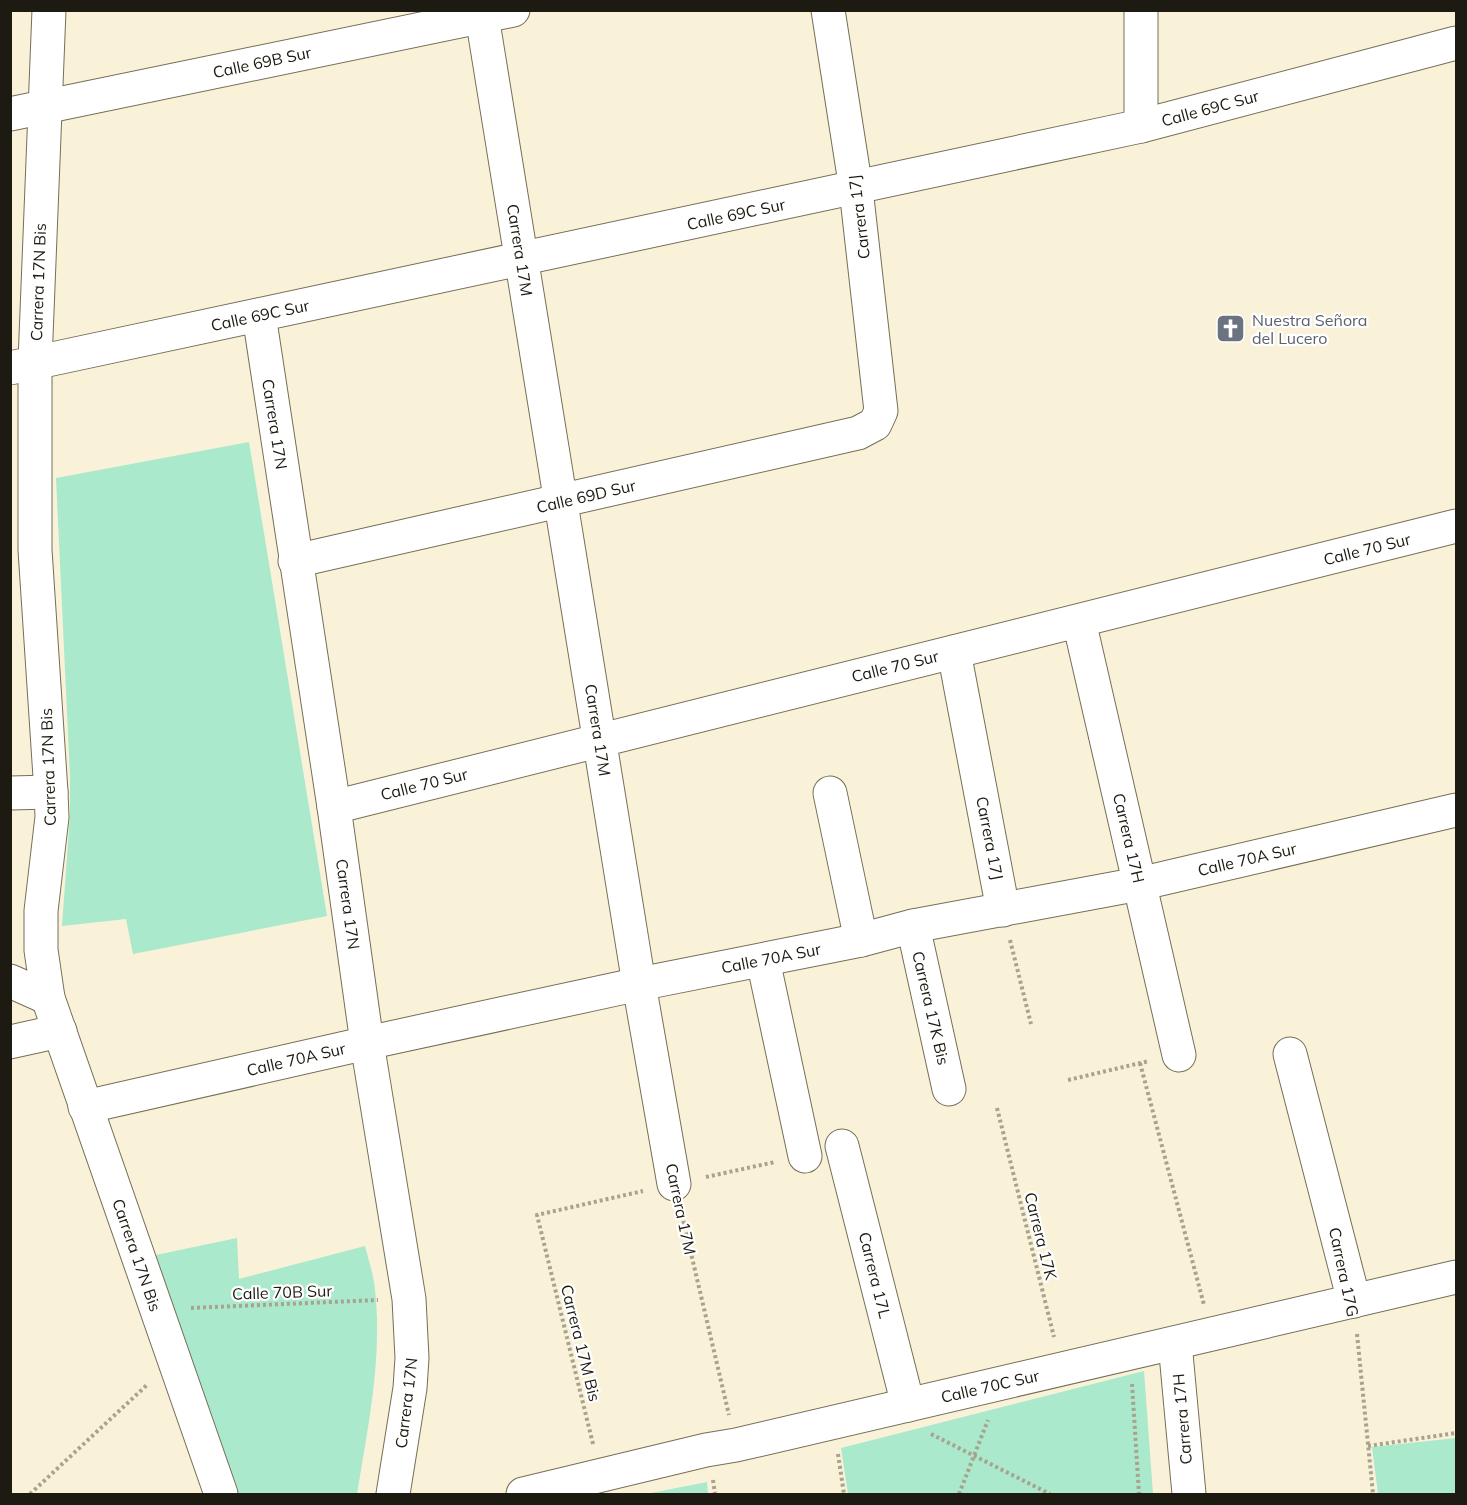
<svg xmlns="http://www.w3.org/2000/svg" width="1467" height="1505" viewBox="0 0 1467 1505" font-family="Mulish,sans-serif">
<style>
.green{fill:#aae9cc}
.lines{fill:none;stroke-linecap:round;stroke-linejoin:round}
.minor-casing{stroke:#756f58;stroke-width:35}
.path{stroke:#a8a38f;stroke-width:4;stroke-dasharray:3 3;stroke-linecap:butt}
.minor{stroke:#fff;stroke-width:33}
.labels{text-anchor:middle;dominant-baseline:central;stroke-width:4.5;stroke-linejoin:round;paint-order:stroke}
.street-label{font-size:16px;fill:#1c1a11;stroke:#fff}
.worship-label{font-size:16px;fill:#5b616d;stroke:#fff;text-anchor:start}
</style>
<rect width="100%" height="100%" fill="#f9f2d8"/>
<g class="green">
<polygon points="249,442 327,916 133,954 126,919 62,926 70,815 70,776 56,478"/>
<path d="M 237,1238 L 239,1279 L 365,1246 C 368,1258 372,1270 374,1282 C 384,1352 368,1426 357,1494 L 238,1494 L 151,1256 Z"/>
<polygon points="1144,1371 1153,1494 848,1494 841,1448"/>
<polygon points="1456,1438 1456,1494 1378,1494 1372,1447"/>
<polygon points="707,1482 708,1494 646,1494"/>
</g>
<g class="lines">
<defs>
<g id="minor">
<polyline points="49,10 35,362 35,550 51,792 52,817 41,911 41,950 48,998 221,1494"/>
<polyline points="481,10 639,984 674,1184"/>
<polyline points="1141,10 1141,126"/>
<polyline points="10,114 513,10"/>
<polyline points="259,315 334,807 367,1043 409,1299 412,1358 410,1388 393,1494"/>
<polyline points="10,368 1141,126 1456,43"/>
<polyline points="295,561 858,433 875,424 881,411 856,189 828,10"/>
<polyline points="1079,621 1179,1055"/>
<polyline points="954,652 1003,910"/>
<polyline points="10,793 51,792"/>
<polyline points="830,793 861,940"/>
<polyline points="334,807 1456,526"/>
<polyline points="913,926 949,1089"/>
<polyline points="763,960 805,1156"/>
<polyline points="10,981 48,998"/>
<polyline points="10,1042 60,1031"/>
<polyline points="1290,1054 1354,1301"/>
<polyline points="85,1107 367,1043 639,984 861,940 913,926 1139,884 1456,810"/>
<polyline points="842,1146 908,1405"/>
<polyline points="1175,1343 1189,1494"/>
<polyline points="523,1494 706,1450 736,1445 1456,1277"/>
</g>
</defs>
<use href="#minor" class="minor-casing"/>
<g class="path">
<polyline points="1010,940 1031,1024"/>
<polyline points="1140,1063 1204,1305"/>
<polyline points="1068,1080 1149,1061"/>
<polyline points="997,1108 1054,1337"/>
<polyline points="706,1177 775,1162"/>
<polyline points="682,1215 729,1415"/>
<polyline points="191,1308 378,1300"/>
<polyline points="1357,1334 1373,1494"/>
<polyline points="1132,1384 1139,1494"/>
<polyline points="931,1434 1050,1494"/>
<polyline points="593,1444 537,1215 643,1191"/>
<polyline points="1368,1446 1456,1433"/>
<polyline points="838,1454 844,1494"/>
<polyline points="713,1480 715,1494"/>
<polyline points="30,1494 148,1384"/>
<polyline points="959,1494 988,1420"/>
</g>
<use href="#minor" class="minor"/>
</g>
<defs>
<symbol id="church-square" viewBox="-11 -11 22 22"><rect x="-9" y="-9" width="18" height="18" rx="4" fill="#6b7280" stroke="#fff"/><path d="M-1.2-6h2.4v3.5h3.3v2.4h-3.3V6h-2.4V-.1h-3.3v-2.4h3.3Z" fill="#fff"/></symbol>
</defs>
<g fill-rule="evenodd">
<use href="#church-square" x="1214" y="312" width="33" height="33"/>
</g>
<g class="labels">
<g class="street-label">
<text transform="translate(262 62) rotate(-12)">Calle 69B Sur</text>
<text transform="translate(1210 108) rotate(-15)">Calle 69C Sur</text>
<text transform="translate(736 214) rotate(-12)">Calle 69C Sur</text>
<text transform="translate(859 217) rotate(-97)">Carrera 17J</text>
<text transform="translate(520 250) rotate(81)">Carrera 17M</text>
<text transform="translate(38 282) rotate(-88)">Carrera 17N Bis</text>
<text transform="translate(260 315) rotate(-12)">Calle 69C Sur</text>
<text transform="translate(275 424) rotate(81)">Carrera 17N</text>
<text transform="translate(586 496) rotate(-13)">Calle 69D Sur</text>
<text transform="translate(1367 549) rotate(-14)">Calle 70 Sur</text>
<text transform="translate(895 666) rotate(-14)">Calle 70 Sur</text>
<text transform="translate(598 730) rotate(81)">Carrera 17M</text>
<text transform="translate(48 767) rotate(-92)">Carrera 17N Bis</text>
<text transform="translate(424 784) rotate(-14)">Calle 70 Sur</text>
<text transform="translate(990 838) rotate(79)">Carrera 17J</text>
<text transform="translate(1129 838) rotate(77)">Carrera 17H</text>
<text transform="translate(1247 859) rotate(-13)">Calle 70A Sur</text>
<text transform="translate(348 904) rotate(82)">Carrera 17N</text>
<text transform="translate(771 958) rotate(-11)">Calle 70A Sur</text>
<text transform="translate(931 1008) rotate(77)">Carrera 17K Bis</text>
<text transform="translate(296 1059) rotate(-13)">Calle 70A Sur</text>
<text transform="translate(681 1209) rotate(78)">Carrera 17M</text>
<text transform="translate(1041 1236) rotate(76)">Carrera 17K</text>
<text transform="translate(137 1255) rotate(71)">Carrera 17N Bis</text>
<text transform="translate(1344 1272) rotate(78)">Carrera 17G</text>
<text transform="translate(875 1275) rotate(76)">Carrera 17L</text>
<text transform="translate(282 1292) rotate(-2)">Calle 70B Sur</text>
<text transform="translate(581 1343) rotate(76)">Carrera 17M Bis</text>
<text transform="translate(990 1386) rotate(-13)">Calle 70C Sur</text>
<text transform="translate(406 1403) rotate(-83)">Carrera 17N</text>
<text transform="translate(1182 1419) rotate(-95)">Carrera 17H</text>
</g>
<g class="worship-label">
<text x="1252" y="320">Nuestra Señora<tspan x="1252" dy="18">del Lucero</tspan></text>
</g>
</g>
<rect width="1467" height="1505" fill="none" stroke="#1c1a11" stroke-width="24"/>
</svg>
